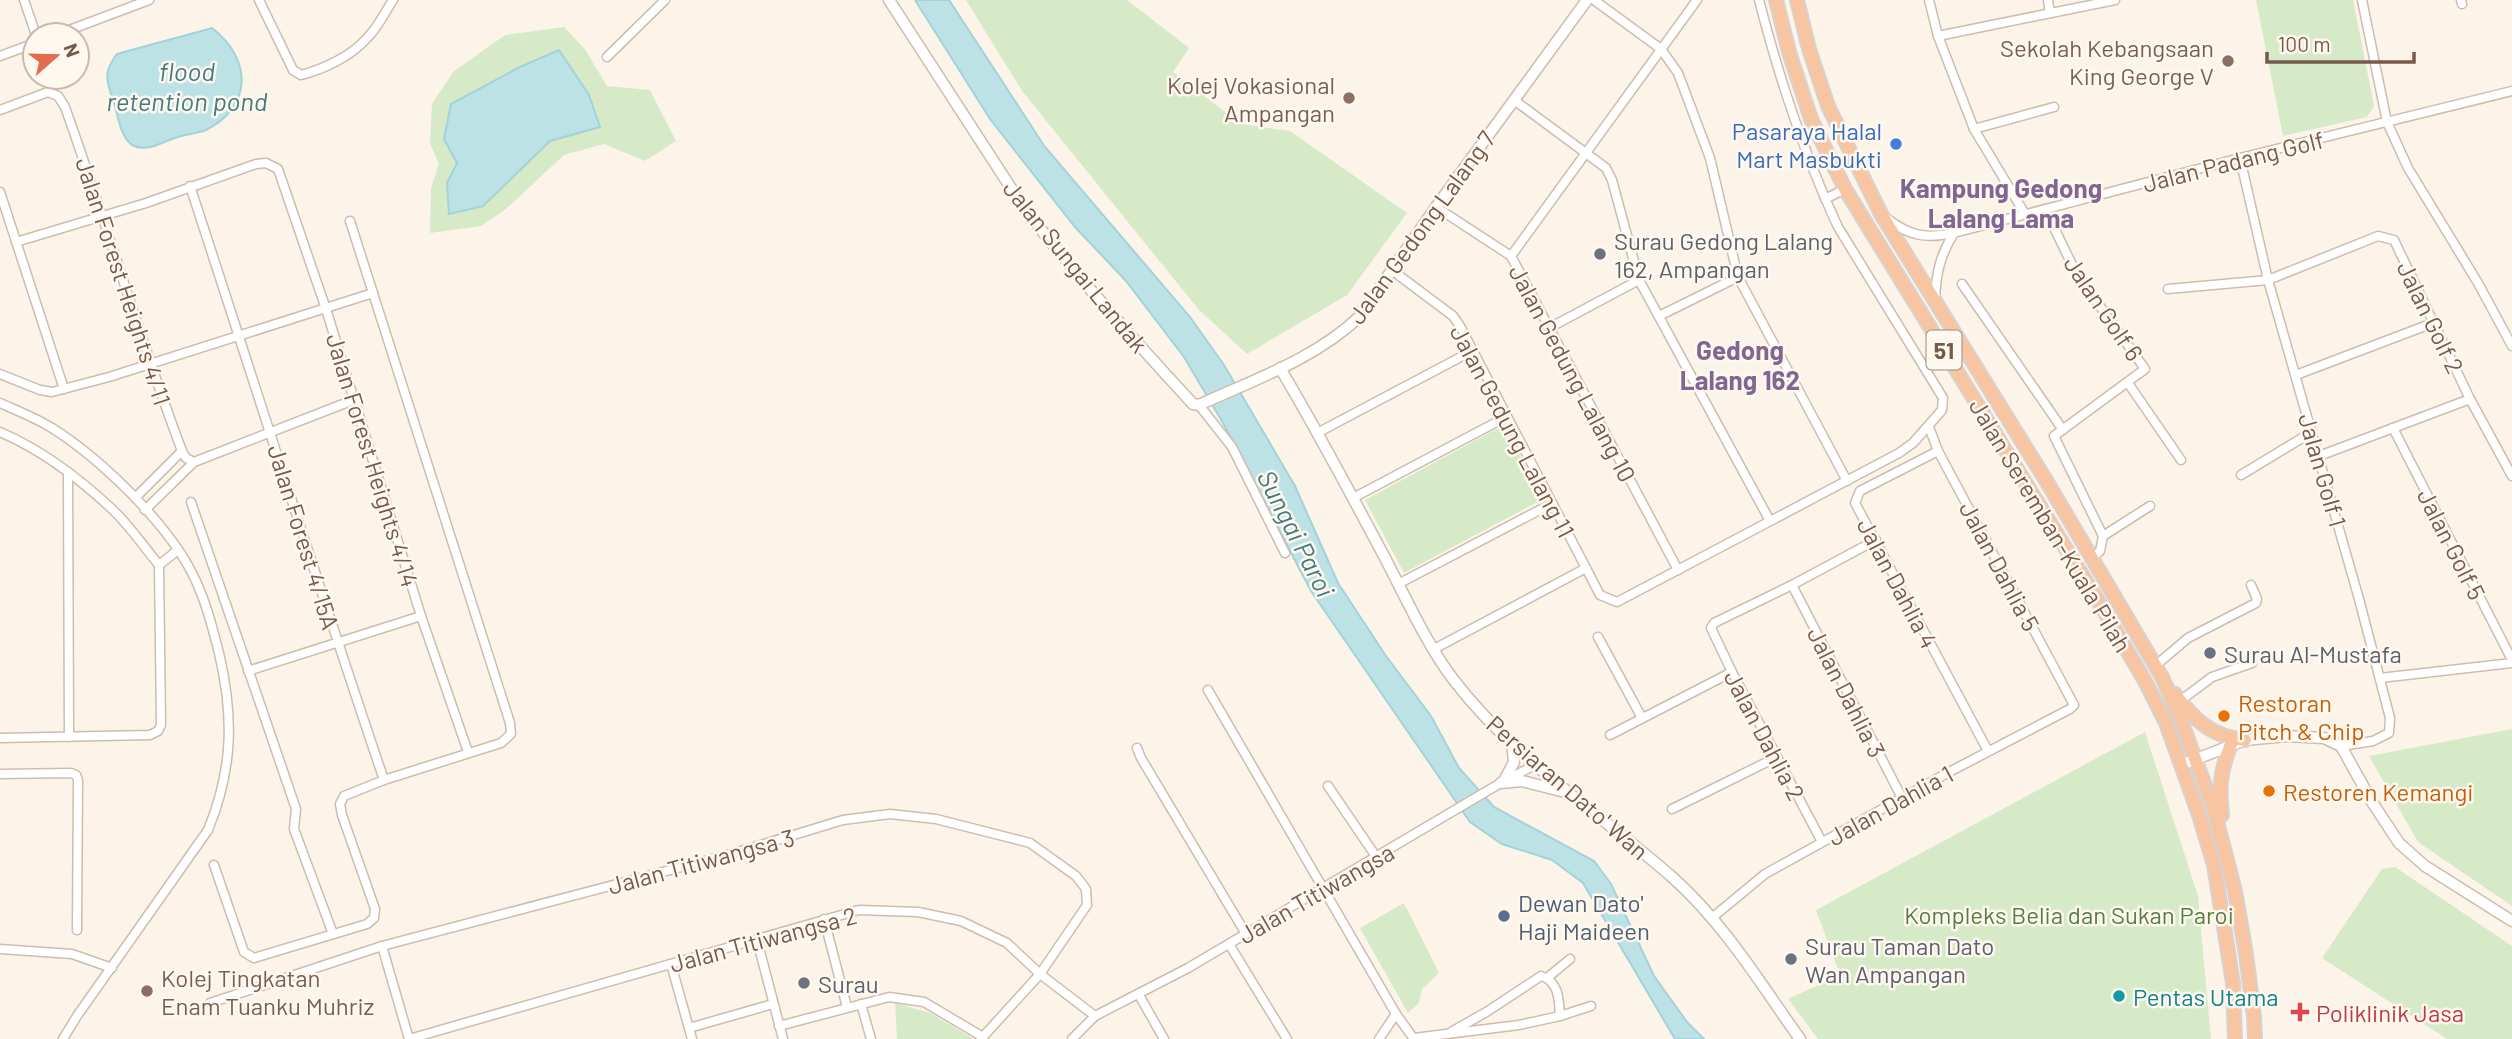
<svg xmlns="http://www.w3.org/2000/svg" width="2512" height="1039" viewBox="0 0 2512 1039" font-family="Barlow,sans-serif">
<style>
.green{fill:#d7eac7}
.water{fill:#bde2e6;stroke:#a3d2d8;stroke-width:2}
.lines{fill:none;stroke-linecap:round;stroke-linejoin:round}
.minor-casing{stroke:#cebcae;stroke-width:11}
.tertiary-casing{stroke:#cebcae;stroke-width:13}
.trunk-casing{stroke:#d9d1cd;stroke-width:16}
.minor{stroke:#fff;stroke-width:8}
.tertiary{stroke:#fff;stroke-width:10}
.trunk{stroke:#f7c5a2;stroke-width:12}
.education-dot{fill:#8d6e63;stroke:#fff8ef;stroke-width:2.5}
.shop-dot{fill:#3f7fe0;stroke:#fff8ef;stroke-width:2.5}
.worship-dot{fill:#6b7280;stroke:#fff8ef;stroke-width:2.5}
.food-dot{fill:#e8710a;stroke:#fff8ef;stroke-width:2.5}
.service-dot{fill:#5c6f8a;stroke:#fff8ef;stroke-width:2.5}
.culture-dot{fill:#0f9aa8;stroke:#fff8ef;stroke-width:2.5}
.health-dot{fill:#e0444e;stroke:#fff8ef;stroke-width:2.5}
.labels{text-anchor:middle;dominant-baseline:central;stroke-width:5;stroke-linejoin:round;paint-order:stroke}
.shield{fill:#fff8ef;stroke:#a0897d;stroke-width:2}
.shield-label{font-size:23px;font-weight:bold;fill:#775a4c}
.education-label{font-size:24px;fill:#785e54;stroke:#fff8ef;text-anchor:end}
.shop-label{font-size:24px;fill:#366cbe;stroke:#fff8ef;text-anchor:end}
.street-label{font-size:24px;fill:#775a4c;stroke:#fff8ef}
.worship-label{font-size:24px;fill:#5b616d;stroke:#fff8ef;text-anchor:start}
.food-label{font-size:24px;fill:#c56008;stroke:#fff8ef;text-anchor:start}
.service-label{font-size:24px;fill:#4e5e75;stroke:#fff8ef;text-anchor:start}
.park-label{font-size:24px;fill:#577c44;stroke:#fff8ef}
.culture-label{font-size:24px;fill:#0d838f;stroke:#fff8ef;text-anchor:start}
.health-label{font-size:24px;fill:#be3a42;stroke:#fff8ef;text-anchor:start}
.water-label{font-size:26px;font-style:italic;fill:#437b83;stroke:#fff8ef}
.neighbourhood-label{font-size:26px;font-weight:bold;fill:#816592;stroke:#fff8ef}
</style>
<rect width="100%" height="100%" fill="#fcf4e9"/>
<g class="green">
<polygon points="966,0 1127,0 1189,48 1173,72 1241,124 1290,131 1407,213 1347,295 1247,354 1199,310 1022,91"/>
<polygon points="2256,0 2353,0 2374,106 2367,117 2283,136"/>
<polygon points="564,27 585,49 607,86 650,90 676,141 645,161 604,144 564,155 506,209 481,226 430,233 431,188 439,164 430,143 432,104 453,72 505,35"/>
<polygon points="1504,425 1543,499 1404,573 1365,500"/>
<polygon points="2512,729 2512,906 2418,842 2369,756"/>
<polygon points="2145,732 2198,896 2211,1039 1818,1039 1788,999 1840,975 1816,910"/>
<polygon points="2395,867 2512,946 2512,1039 2447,1039 2322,958 2382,869"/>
<polygon points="1404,903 1439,973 1422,989 1419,1003 1408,1013 1360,928"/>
<polygon points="895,1003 930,1013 974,1039 897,1039"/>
</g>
<g class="water">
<polygon points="915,0 949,0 1045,147 1190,317 1224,365 1295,486 1338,583 1386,656 1431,716 1459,768 1494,807 1594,861 1611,884 1654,976 1687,1022 1704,1039 1675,1039 1583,883 1552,860 1502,844 1470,822 1311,591 1223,423 1184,357 1126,281 1075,227 990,119"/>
<path d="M 212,28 C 252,59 253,106 206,130 C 196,134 185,134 175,138 C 163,142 147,152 134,146 C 121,140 118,116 114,103 C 107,82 102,73 117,54 Z"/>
<polygon points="559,50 589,95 600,127 550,141 483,206 449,214 447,183 457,163 444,139 451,104 520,67"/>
</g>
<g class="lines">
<defs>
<g id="minor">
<polyline points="24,0 36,35"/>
<path d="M 259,0 L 293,70 L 301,75 C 324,69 352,56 368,37 C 378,27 385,12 393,0"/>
<polyline points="1594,0 1661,49 1678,73 1710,158 1738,277 1847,481"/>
<polyline points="1929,0 1938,36 1974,129 2025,214"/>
<polyline points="2048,0 2050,13"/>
<polyline points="2362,0 2387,122 2408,168 2478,283 2512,346"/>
<polyline points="2461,0 2462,4"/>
<polyline points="56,35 149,0"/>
<polyline points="1938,36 2115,0"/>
<polyline points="0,56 35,43"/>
<polyline points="607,57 665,0"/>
<polyline points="1514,100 1606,168 1612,180 1639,280 1770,521"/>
<path d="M 0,110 L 48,92 L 58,96 L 65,107 C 106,221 139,338 182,451 L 186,458 L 194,462"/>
<polyline points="1974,129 2054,107"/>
<polyline points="2240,158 2268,280 2359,599 2390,718 2389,733 2373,741 2341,746"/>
<path d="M 190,186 C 255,384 317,583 384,780"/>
<polyline points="0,192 64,389"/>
<polyline points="1825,199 1845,189"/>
<polyline points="1436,207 1511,256 1678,570"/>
<polyline points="2045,209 2076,273 2145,369 2054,436 2103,536 2100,551 2092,559"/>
<path d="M 1886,218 C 1910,236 1924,239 1954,233 L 2240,158 L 2512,91"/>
<polyline points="16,242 146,203 256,164 266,163 278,169 326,309 421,616 468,752"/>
<polyline points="1511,256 1697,0"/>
<path d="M 1393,271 L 1453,316 L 1460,326 L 1600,595 L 1617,602 L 1899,453 L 1913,443 L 1942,410 L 1943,398 L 1838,227 C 1804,154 1779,78 1759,0"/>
<polyline points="1962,284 2063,430"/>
<polyline points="2168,289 2268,280 2378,236 2394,240 2470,399 2512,476"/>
<path d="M 1935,300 C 1936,274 1940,255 1954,233"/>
<polyline points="1659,316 1738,277"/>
<polyline points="1549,328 1639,280"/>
<polyline points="0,374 40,390 52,392 109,377 373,293"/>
<polyline points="2296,375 2433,323"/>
<polyline points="2128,383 2181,460"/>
<path d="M 0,403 C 18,411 36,418 52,428 C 101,459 166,522 192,573 C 205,598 212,626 219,653 C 234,717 233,769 208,830 L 77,1016 L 63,1039"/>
<polyline points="1199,405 1232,447 1285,553"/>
<polyline points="2393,428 2512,660"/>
<path d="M 0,432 C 42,450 80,479 113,510 C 130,526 144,547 159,565"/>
<polyline points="1319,432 1472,351"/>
<polyline points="1938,451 1860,491 1855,503 1988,751"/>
<polyline points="2319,456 2470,399"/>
<polyline points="68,472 69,737"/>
<polyline points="2241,475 2312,432"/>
<polyline points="135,498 182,451"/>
<polyline points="1353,498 1506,417"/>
<polyline points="191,502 296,809 294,829 333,934"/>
<polyline points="145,510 194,462 356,399"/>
<polyline points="2103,536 2150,506"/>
<polyline points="159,565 178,550"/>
<polyline points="1398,584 1551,504"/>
<polyline points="1792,585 1902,798"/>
<polyline points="1598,637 1642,718"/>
<polyline points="1434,649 1586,568"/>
<polyline points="2155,666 2188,638 2256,603 2257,599 2251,585"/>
<polyline points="248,671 421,616"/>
<polyline points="2380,678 2512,663"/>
<polyline points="1208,690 1396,1014 1414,1039"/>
<polyline points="2180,701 2212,677 2252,663"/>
<polyline points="1610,735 1732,672"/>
<polyline points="0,738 150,735 158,731 161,725 159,565"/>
<polyline points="1137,748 1141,758 1246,934"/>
<polyline points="0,774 71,773 76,775 78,780 77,930"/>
<polyline points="1328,786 1377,858"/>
<polyline points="1672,809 1777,757"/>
<polyline points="1822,842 1732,672 1711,628 1714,623 1792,585 1876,540"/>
<polyline points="214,865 244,952 254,958 367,924 374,918 375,909 342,815 340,804 344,796 384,780 501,743 511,734 510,723 350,221"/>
<polyline points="1713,917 1765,874 1951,771 2070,709 2074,705 1938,451 1929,427"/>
<polyline points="824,919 847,1007"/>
<polyline points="757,940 783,1039"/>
<polyline points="1229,944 1287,1039"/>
<polyline points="382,946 409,1039"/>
<polyline points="0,949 72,954 112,968"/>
<polyline points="671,964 692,1039"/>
<polyline points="1547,978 1570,959"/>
<polyline points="1139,995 1164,1039"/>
<polyline points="210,1003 382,946 731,854 843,820 890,814 936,819 1030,843 1076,876 1086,889 1087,905 1040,974 981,1039"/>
<polyline points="861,1004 871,1039"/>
<polyline points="1560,1016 1591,1006"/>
<polyline points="779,1026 889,997 924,1002 983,1037"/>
<polyline points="689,1028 773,1004"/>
<path d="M 1414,1038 L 1519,1025 L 1560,1016 C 1559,1000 1559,981 1541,976 L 1488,1011 L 1451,1032"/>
<polyline points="409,1039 859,910 918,912 961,921 1007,943 1040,974 1095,1016"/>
<polyline points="1072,1039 1095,1016 1188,968 1504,781 1535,765"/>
<polyline points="1379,1039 1396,1014"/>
</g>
<g id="tertiary">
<path d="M 889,0 L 1022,205 C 1075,275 1134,340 1193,404 L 1199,405 C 1253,380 1315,359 1359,317 L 1436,207 L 1587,0"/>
<path d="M 1280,368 C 1317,430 1351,494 1385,558 C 1405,596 1427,645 1453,679 C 1513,758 1598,812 1672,877 C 1724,923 1760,983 1800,1039"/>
<polyline points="2181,765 2245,740 2286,736 2324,738 2341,746 2372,802 2399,843 2425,866 2512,921"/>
<polyline points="1504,781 1514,762 1512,742"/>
<polyline points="1501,783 1522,781 1565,792"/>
</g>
<g id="trunk">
<polyline points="1776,0 1789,52 1811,119 1845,189 2103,609 2146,683 2166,723 2199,815 2214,865 2233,983 2235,1039"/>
<polyline points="1797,0 1809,49 1828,106 1881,214 2047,482 2162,677 2180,718 2214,810 2235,891 2246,954 2254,1017 2255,1039"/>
<path d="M 2175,694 C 2194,720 2212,737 2245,740"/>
<path d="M 2222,815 C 2219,786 2220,772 2231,744"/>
</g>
</defs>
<use href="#minor" class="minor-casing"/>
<use href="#tertiary" class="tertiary-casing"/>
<use href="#trunk" class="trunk-casing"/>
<use href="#minor" class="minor"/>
<use href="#tertiary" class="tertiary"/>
<use href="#trunk" class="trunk"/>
</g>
<g class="education-dot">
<circle cx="2228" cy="61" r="7"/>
<circle cx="1349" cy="98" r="7"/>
<circle cx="147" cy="991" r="7"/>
</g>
<circle class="shop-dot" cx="1896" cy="144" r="7"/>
<g class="worship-dot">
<circle cx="1600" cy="254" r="7"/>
<circle cx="2210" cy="653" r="7"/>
<circle cx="1791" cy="959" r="7"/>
<circle cx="804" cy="983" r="7"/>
</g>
<g class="food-dot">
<circle cx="2224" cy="716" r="7"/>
<circle cx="2269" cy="791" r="7"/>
</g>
<circle class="service-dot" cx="1504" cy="916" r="7"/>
<circle class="culture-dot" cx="2119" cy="996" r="7"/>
<path class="health-dot" d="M2296.5 1001.5h7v7h7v7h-7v7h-7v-7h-7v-7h7z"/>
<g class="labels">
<rect class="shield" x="1926.5" y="330.5" width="35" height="39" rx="5"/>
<g class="shield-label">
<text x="1944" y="350">51</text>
</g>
<g class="education-label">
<text x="2214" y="47">Sekolah Kebangsaan<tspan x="2214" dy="28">King George V</tspan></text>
<text x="1335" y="84">Kolej Vokasional<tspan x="1335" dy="28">Ampangan</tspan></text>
<text x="161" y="977" text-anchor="start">Kolej Tingkatan<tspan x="161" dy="28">Enam Tuanku Muhriz</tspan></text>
</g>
<g class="shop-label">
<text x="1882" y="130">Pasaraya Halal<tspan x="1882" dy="28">Mart Masbukti</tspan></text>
</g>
<g class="street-label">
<text transform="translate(2233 161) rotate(-14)">Jalan Padang Golf</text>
<text transform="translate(1421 227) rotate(-54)">Jalan Gedong Lalang 7</text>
<text transform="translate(1076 266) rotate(51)">Jalan Sungai Landak</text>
<text transform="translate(124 281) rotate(72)">Jalan Forest Heights 4/11</text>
<text transform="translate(2104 308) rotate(56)">Jalan Golf 6</text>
<text transform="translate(2431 317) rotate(64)">Jalan Golf 2</text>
<text transform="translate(1573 373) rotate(62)">Jalan Gedung Lalang 10</text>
<text transform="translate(1513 431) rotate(62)">Jalan Gedung Lalang 11</text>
<text transform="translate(373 460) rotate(73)">Jalan Forest Heights 4/14</text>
<text transform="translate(2323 470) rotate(74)">Jalan Golf 1</text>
<text transform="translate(2051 525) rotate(59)">Jalan Seremban-Kuala Pilah</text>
<text transform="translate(304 537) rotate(73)">Jalan Forest 4/15A</text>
<text transform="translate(2452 544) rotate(63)">Jalan Golf 5</text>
<text transform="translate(2000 566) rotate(62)">Jalan Dahlia 5</text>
<text transform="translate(1898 583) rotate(62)">Jalan Dahlia 4</text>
<text transform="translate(1847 692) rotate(63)">Jalan Dahlia 3</text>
<text transform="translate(1765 735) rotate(62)">Jalan Dahlia 2</text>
<text transform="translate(1568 787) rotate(41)">Persiaran Dato' Wan</text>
<text transform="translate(1890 805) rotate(-29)">Jalan Dahlia 1</text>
<text transform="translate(701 861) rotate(-15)">Jalan Titiwangsa 3</text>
<text transform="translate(1316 893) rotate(-30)">Jalan Titiwangsa</text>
<text transform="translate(763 939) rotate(-15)">Jalan Titiwangsa 2</text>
</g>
<g class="worship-label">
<text x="1614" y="240">Surau Gedong Lalang<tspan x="1614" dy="28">162, Ampangan</tspan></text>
<text x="2224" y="653">Surau Al-Mustafa</text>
<text x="1805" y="945">Surau Taman Dato<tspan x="1805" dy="28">Wan Ampangan</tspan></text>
<text x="818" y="983">Surau</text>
</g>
<g class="food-label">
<text x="2238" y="702">Restoran<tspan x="2238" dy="28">Pitch &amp; Chip</tspan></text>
<text x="2283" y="791">Restoren Kemangi</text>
</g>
<g class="service-label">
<text x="1518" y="902">Dewan Dato'<tspan x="1518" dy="28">Haji Maideen</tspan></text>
</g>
<g class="park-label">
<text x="2069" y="914">Kompleks Belia dan Sukan Paroi</text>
</g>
<g class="culture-label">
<text x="2133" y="996">Pentas Utama</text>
</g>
<g class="health-label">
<text x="2316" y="1012">Poliklinik Jasa</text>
</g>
<g class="water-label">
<text x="187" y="70">flood<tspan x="187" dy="30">retention pond</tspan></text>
<text transform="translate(1297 533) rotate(63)">Sungai Paroi</text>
</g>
<g class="neighbourhood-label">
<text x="2001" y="187">Kampung Gedong<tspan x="2001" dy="30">Lalang Lama</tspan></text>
<text x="1740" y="349">Gedong<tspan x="1740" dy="30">Lalang 162</tspan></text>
</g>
</g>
<g transform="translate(56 56) rotate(70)"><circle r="33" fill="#fff8ef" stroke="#c9b9ae" stroke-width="2"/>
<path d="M0-5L12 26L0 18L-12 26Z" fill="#e36c51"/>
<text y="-10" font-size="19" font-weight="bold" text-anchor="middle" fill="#775a4c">N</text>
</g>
<path d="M2267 52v10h147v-10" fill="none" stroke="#775a4c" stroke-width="3.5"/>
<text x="2278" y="52" font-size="21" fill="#775a4c" stroke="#fff8ef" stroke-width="5" paint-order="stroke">100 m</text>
</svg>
